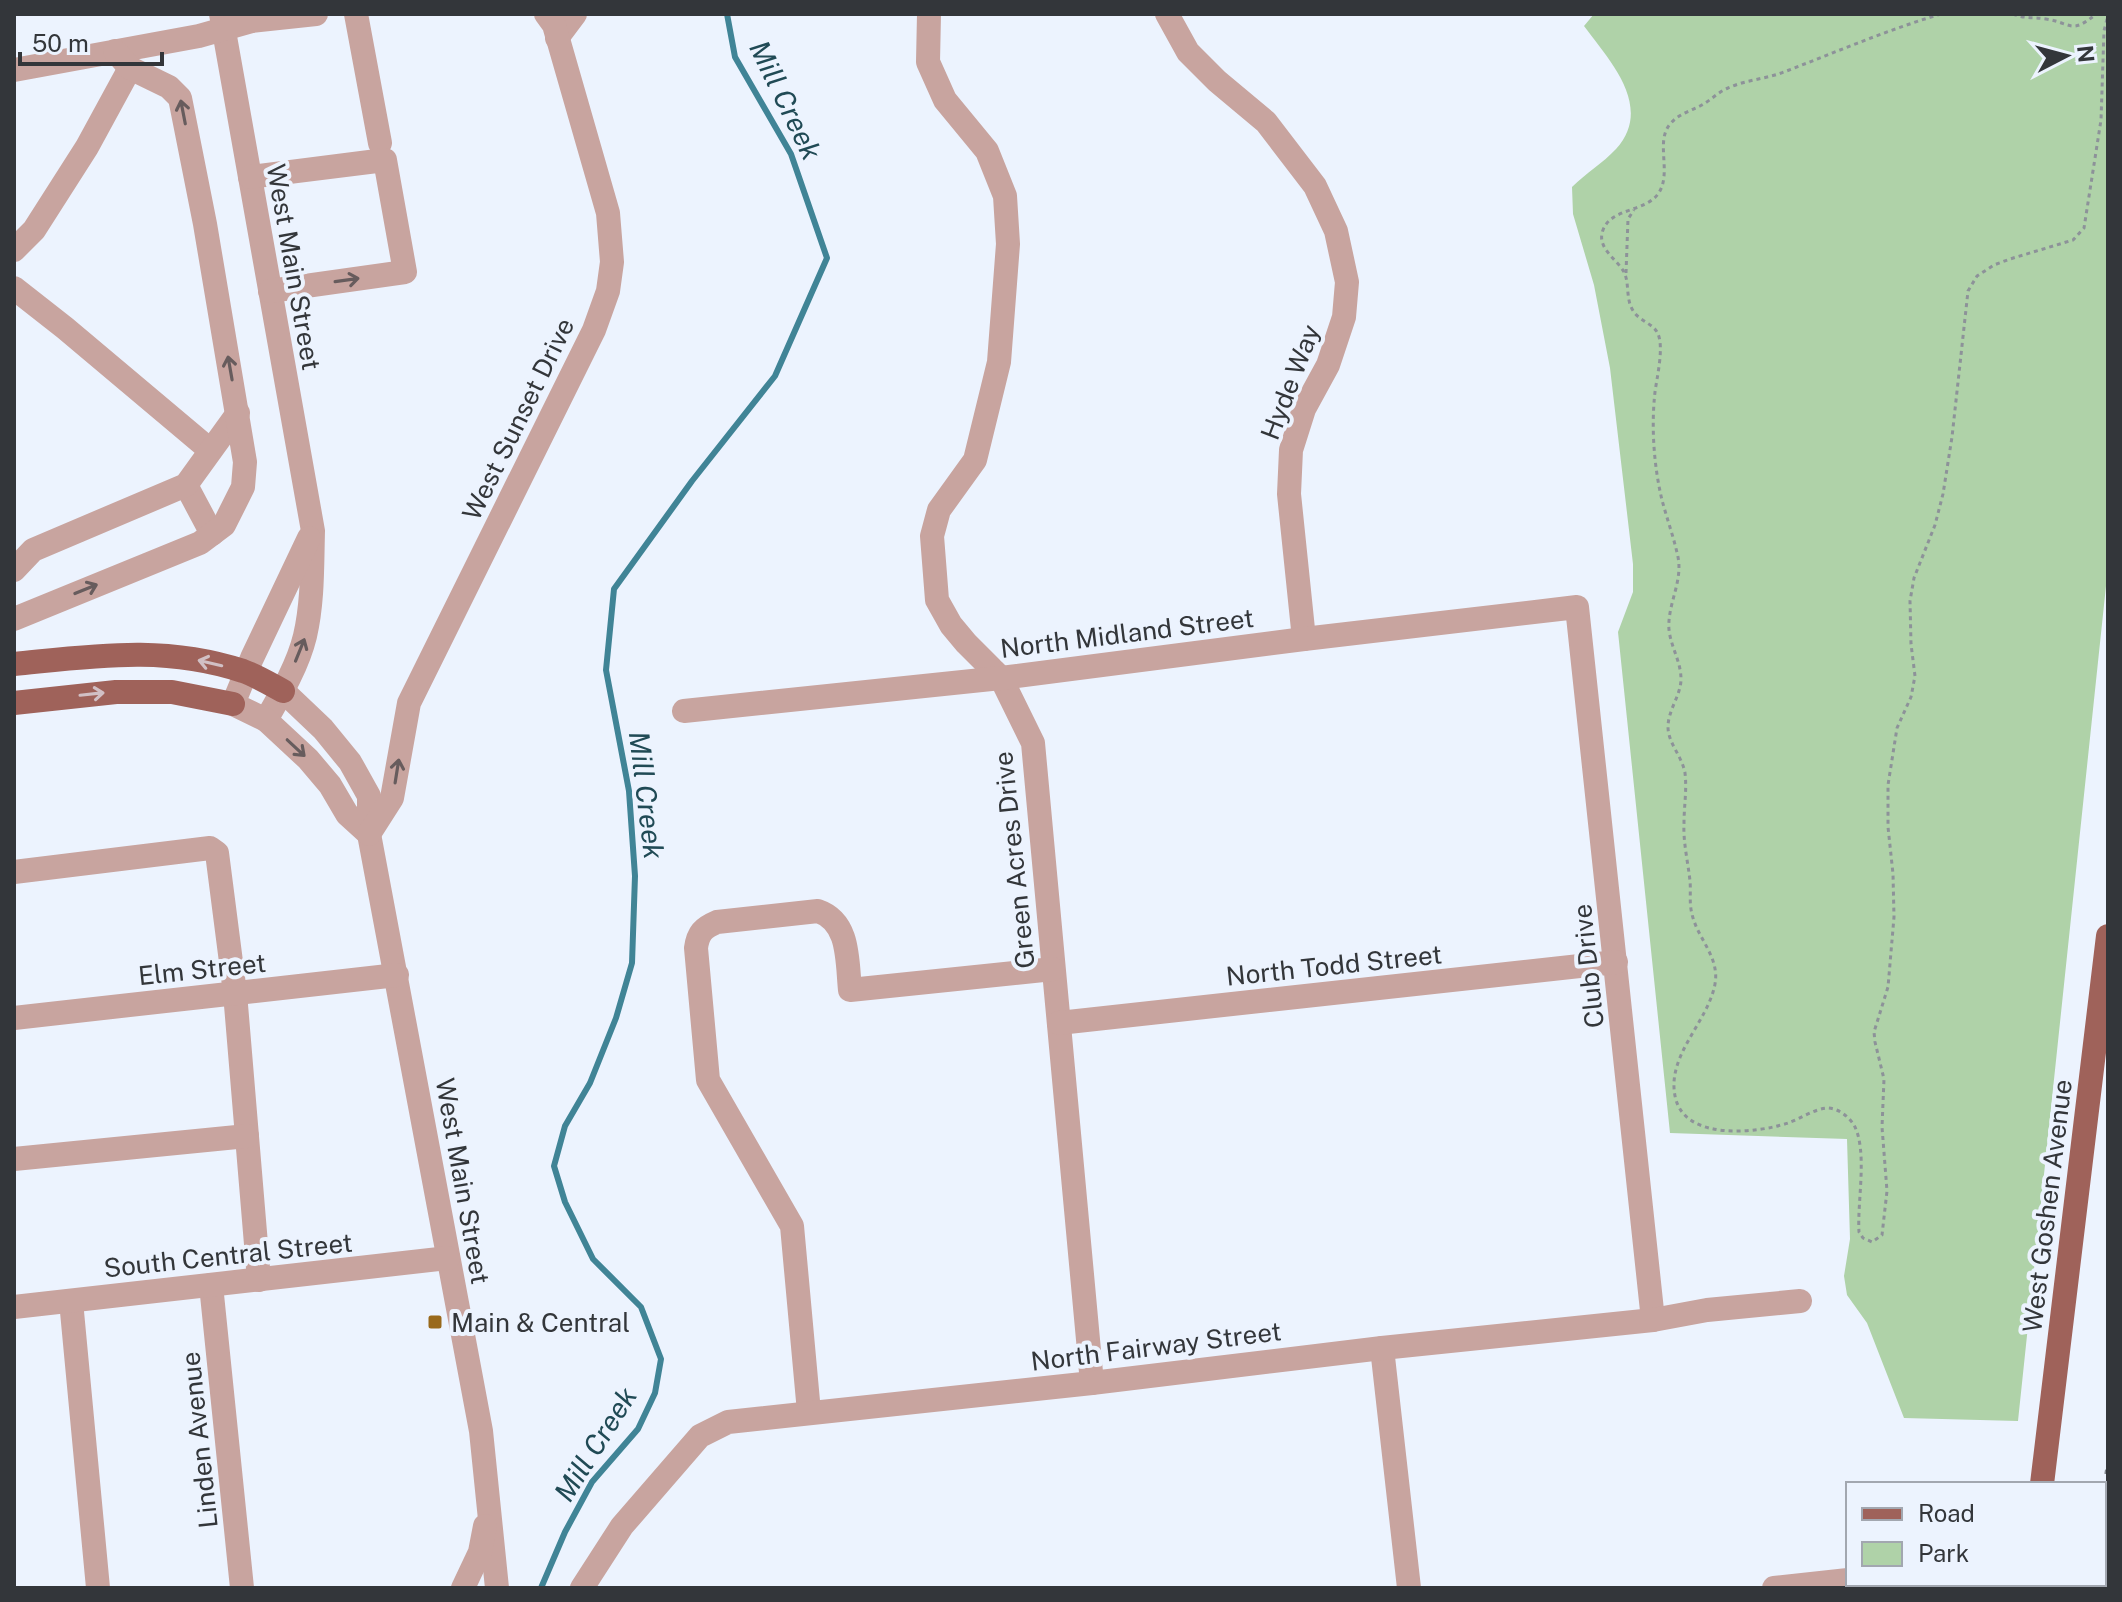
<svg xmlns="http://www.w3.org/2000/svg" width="2122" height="1602" viewBox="0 0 2122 1602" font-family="'Public Sans',sans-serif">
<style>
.green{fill:#afd2a8}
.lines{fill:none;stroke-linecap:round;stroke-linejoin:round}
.stream{stroke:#408496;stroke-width:6}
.path{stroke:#8d9299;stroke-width:3;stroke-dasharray:4 4;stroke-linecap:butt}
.minor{stroke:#c8a49f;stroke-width:24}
.major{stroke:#9f625a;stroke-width:24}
.rail{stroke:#7e8389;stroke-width:6;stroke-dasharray:10 10;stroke-linecap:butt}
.oneway{stroke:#675c5d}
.oneway2{stroke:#d1c0c5}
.poi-dot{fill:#99691b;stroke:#ecf3fe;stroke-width:3}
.labels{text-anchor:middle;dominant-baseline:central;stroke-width:8;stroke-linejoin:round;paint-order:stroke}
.street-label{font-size:26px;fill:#33363a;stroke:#ecf3fe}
.poi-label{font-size:26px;fill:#33363a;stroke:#ecf3fe;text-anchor:start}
.water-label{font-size:28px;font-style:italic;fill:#204a55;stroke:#ecf3fe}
</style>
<rect width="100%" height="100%" fill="#ecf3fe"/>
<path class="green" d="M 1594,14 L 2108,14 L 2108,567 L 2018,1421 L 1904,1418 L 1867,1323 L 1847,1295 L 1844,1276 L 1850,1239 L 1847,1139 L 1670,1133 L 1618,632 L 1633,592 L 1633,564 L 1610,368 L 1594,285 L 1573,214 L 1572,187 C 1586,173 1603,163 1616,149 C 1654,107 1610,61 1584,26 Z"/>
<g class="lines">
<polyline class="stream" points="541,1588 565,1532 592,1482 638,1429 655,1393 661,1359 641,1307 593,1259 565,1202 554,1166 565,1126 590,1083 616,1018 632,963 635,876 629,791 606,670 614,589 692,481 775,376 827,258 791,154 735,57 727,14"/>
<g class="path">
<path d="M 1941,14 C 1887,30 1836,52 1784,72 C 1766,79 1745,80 1728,88 C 1718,92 1710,101 1700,106 C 1690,111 1679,114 1671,123 C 1654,141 1673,173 1658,194 C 1645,212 1611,208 1603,230 C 1596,248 1617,259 1624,272 C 1630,284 1625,300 1634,312 C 1640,321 1654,324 1658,334 C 1664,348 1657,377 1655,392 C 1651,427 1654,467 1662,500 C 1667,519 1674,538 1678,557 C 1683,582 1667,605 1669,630 C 1671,647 1681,662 1681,679 C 1681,695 1668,710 1668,727 C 1668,743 1682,756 1685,773 C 1687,790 1684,806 1684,823 C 1683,842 1688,862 1690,881 C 1691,892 1689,903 1692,914 C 1697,938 1720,957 1715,984 C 1708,1023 1664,1057 1676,1100 C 1688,1141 1758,1133 1788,1123 C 1800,1119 1814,1109 1827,1108 C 1838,1108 1848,1116 1854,1125 C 1868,1151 1857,1202 1859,1232 L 1863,1238 L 1872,1242 L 1882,1235 L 1887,1191 L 1882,1127 L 1884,1079 L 1875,1042 L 1874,1032 L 1888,987 L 1894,917 L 1893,874 L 1888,827 L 1888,785 L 1897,728 L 1911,697 L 1915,676 L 1911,644 L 1910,601 L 1914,578 L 1935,525 L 1943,494 L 1952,437 L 1968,291 L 1977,276 L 1994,265 L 2010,259 L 2073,240 L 2084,228 L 2101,120 L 2104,31 L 2108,15"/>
<path d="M 2013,14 C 2025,19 2034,17 2046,19 C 2072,23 2071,35 2096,14"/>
<polyline points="1626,273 1628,219 1634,210"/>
</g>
<g class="minor">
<path d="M 221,14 L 313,531 C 312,566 313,601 305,636 C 298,665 281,694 266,720"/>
<polyline points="356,14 380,143"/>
<polyline points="929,14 928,62 945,100 987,151 1005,196 1008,244 999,362 975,460 939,510 932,536 937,600 951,625 966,643 1001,678 1033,743 1092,1383"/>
<polyline points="1167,14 1188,52 1217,81 1266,122 1315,186 1336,231 1347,282 1344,317 1328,365 1304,409 1291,450 1289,494 1304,639"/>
<polyline points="557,38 575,14"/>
<polyline points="14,70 199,36 252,21 316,14"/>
<polyline points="250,177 385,160 405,272 270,291"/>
<polyline points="14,250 34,230 87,147 130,68"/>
<polyline points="14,288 65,328 210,450"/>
<polyline points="186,485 212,534"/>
<polyline points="309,538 252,658 233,704 266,720 308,759 330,785 347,814 369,834"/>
<polyline points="14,570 33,550 186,485 238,413"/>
<polyline points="14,619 200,543 224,525 243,487 245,462 205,224 180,98 169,87 130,68 115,51"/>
<polyline points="283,691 323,729 350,762 369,796 369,834 481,1431 497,1588"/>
<polyline points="684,711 1001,678 1304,639 1577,607 1653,1320"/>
<polyline points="369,834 392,798 409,703 594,330 608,291 612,262 608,213 554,25 546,14"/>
<polyline points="14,872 210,848 217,853 235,993 259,1280"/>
<polyline points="14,1018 397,975"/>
<polyline points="1059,1023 1616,962"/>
<polyline points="14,1159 247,1136"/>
<polyline points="211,1285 242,1588"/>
<polyline points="71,1301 98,1588"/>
<polyline points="14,1307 448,1258"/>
<polyline points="1382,1348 1409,1588"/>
<path d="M 809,1412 L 792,1226 L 708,1080 L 696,948 C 698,933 703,928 717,922 L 818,911 C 850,922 847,961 850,990 L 1053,969"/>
<polyline points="2104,1520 2108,1519"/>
<polyline points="463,1588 480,1552 485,1526"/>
<polyline points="582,1588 622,1526 700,1436 728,1422 1092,1383 1382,1348 1653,1320 1707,1310 1800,1301"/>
<polyline points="1774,1588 1848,1580"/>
</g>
<g class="major">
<path d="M 14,664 C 95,656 164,645 243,671 C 257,676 270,684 283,691"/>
<polyline points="14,703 116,692 172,692 233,704"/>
<polyline points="2042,1484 2108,936"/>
<polyline points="2023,1588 2024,1584"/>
</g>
<g class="rail">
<polyline points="2104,1494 2108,1470"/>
<polyline points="2088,1588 2089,1584"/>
</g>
</g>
<defs><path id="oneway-shaft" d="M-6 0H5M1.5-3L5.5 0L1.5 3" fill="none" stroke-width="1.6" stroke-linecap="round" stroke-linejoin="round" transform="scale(2)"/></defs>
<g class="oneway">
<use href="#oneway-shaft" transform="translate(183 112) rotate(-101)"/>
<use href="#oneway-shaft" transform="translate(347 280) rotate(-8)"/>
<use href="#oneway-shaft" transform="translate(230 368) rotate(-100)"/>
<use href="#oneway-shaft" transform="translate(86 589) rotate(-22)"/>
<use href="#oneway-shaft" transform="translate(300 650) rotate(-68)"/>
<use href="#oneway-shaft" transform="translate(296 748) rotate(43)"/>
<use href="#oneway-shaft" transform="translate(397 771) rotate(-81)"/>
</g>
<g class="oneway2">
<use href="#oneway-shaft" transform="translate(210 663) rotate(-167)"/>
<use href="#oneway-shaft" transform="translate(92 694) rotate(-6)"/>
</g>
<rect class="poi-dot" x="427" y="1314" width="16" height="16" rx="4"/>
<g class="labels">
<g class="street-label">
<text transform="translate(294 267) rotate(80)">West Main Street</text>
<text transform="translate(1290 382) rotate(-69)">Hyde Way</text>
<text transform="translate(518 419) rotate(-64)">West Sunset Drive</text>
<text transform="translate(1127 633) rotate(-7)">North Midland Street</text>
<text transform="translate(1014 860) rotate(-96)">Green Acres Drive</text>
<text transform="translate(1334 965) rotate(-6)">North Todd Street</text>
<text transform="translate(1588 966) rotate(-96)">Club Drive</text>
<text transform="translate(202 969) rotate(-6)">Elm Street</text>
<text transform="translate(463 1181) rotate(80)">West Main Street</text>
<text transform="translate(2047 1206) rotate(-83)">West Goshen Avenue</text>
<text transform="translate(228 1255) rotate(-6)">South Central Street</text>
<text transform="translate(1156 1346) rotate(-7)">North Fairway Street</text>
<text transform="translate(199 1440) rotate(-96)">Linden Avenue</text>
</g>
<g class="poi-label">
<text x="451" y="1322">Main &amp; Central</text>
</g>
<g class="water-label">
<text transform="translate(786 100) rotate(64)">Mill Creek</text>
<text transform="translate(647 795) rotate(83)">Mill Creek</text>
<text transform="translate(595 1444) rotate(-58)">Mill Creek</text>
</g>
</g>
<rect width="2122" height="1602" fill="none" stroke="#33363a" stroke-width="32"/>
<rect x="1846" y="1482" width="260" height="104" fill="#ecf3fe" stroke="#a2a7b0" stroke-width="2"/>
<rect x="1862" y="1508" width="40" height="12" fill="#9f625a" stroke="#a2a7b0" stroke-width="2"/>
<text x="1918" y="1522" font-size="24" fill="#33363a">Road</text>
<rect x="1862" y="1542" width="40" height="24" fill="#afd2a8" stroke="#a2a7b0" stroke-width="2"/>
<text x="1918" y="1562" font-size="24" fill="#33363a">Park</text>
<g transform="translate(2066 56) rotate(84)" stroke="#ecf3fe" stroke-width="6" paint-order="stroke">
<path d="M0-6L14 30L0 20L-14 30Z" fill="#33363a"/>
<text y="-12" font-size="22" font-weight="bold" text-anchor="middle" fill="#33363a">N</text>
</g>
<path d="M20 52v12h142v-12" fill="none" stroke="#33363a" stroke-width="4"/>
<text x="32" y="52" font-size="24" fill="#33363a" stroke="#ecf3fe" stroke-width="6" paint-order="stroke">50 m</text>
</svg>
